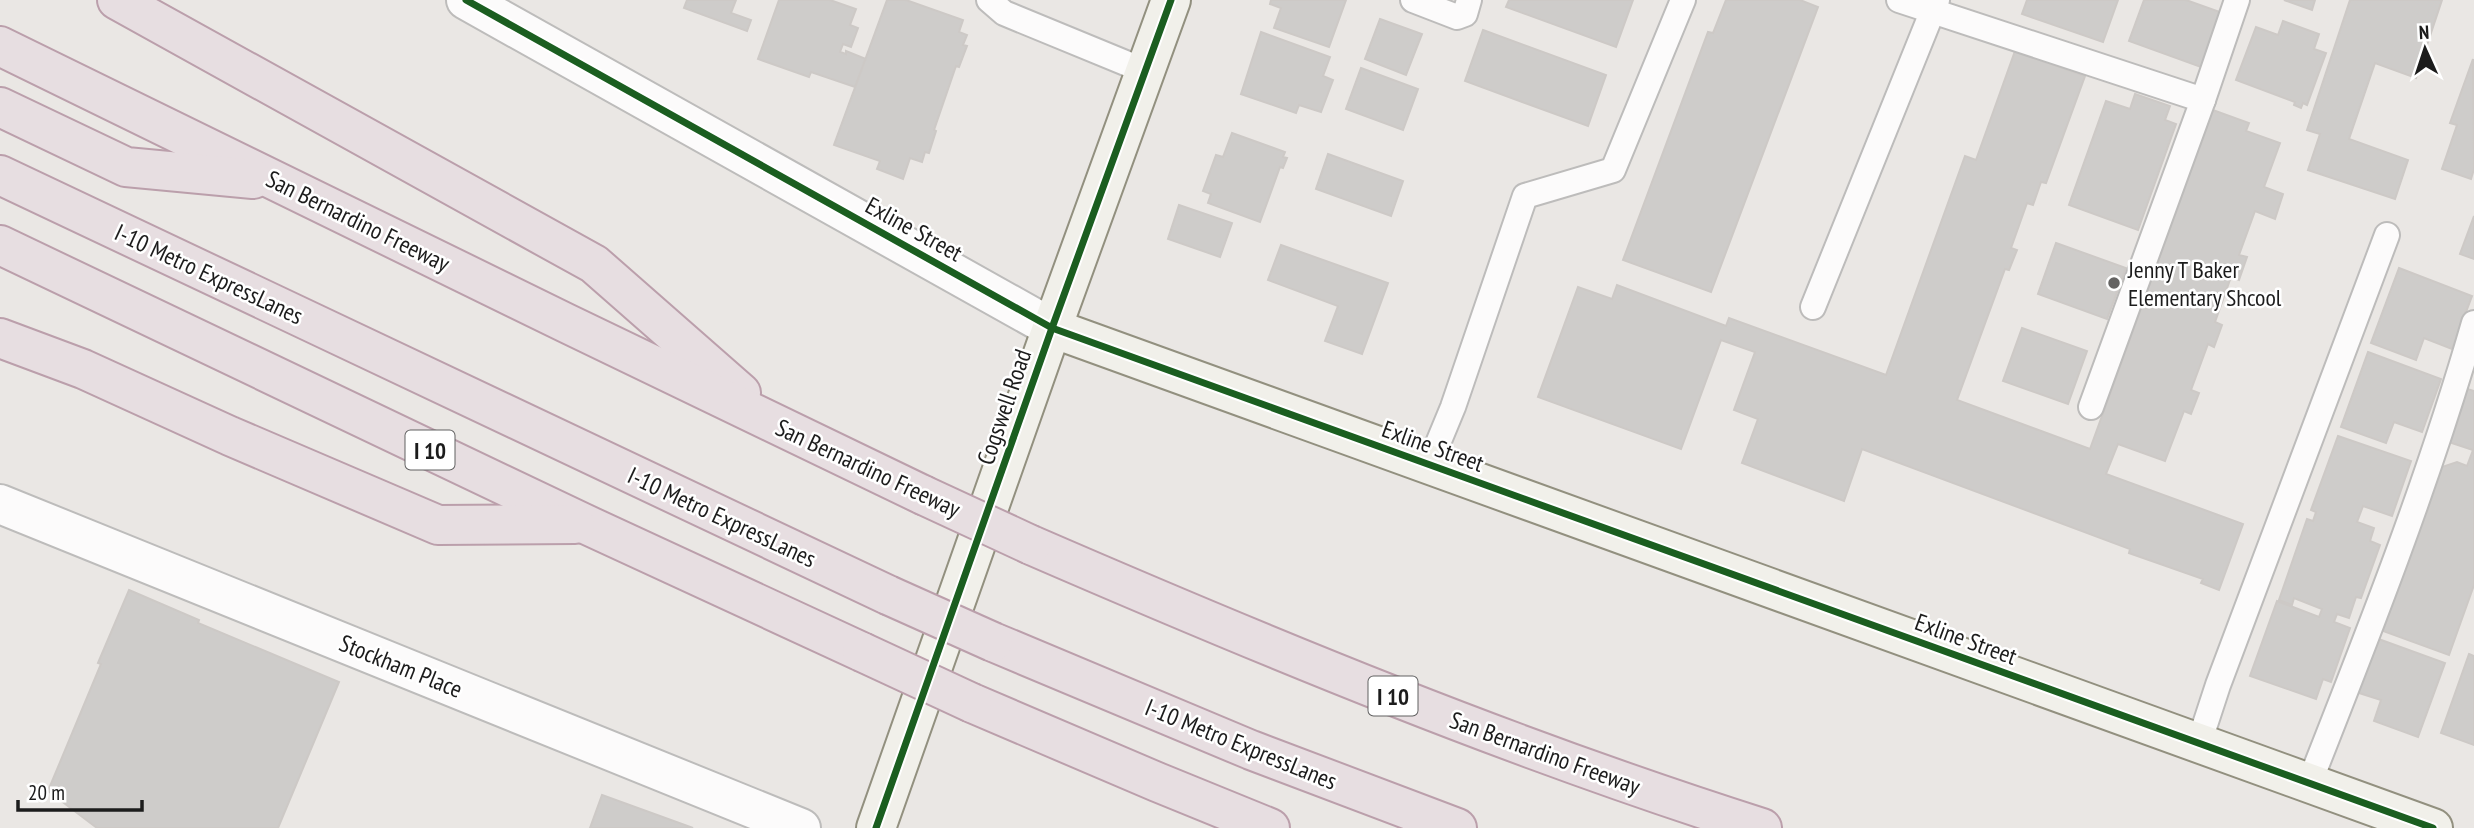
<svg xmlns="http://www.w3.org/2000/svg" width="2474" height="828" viewBox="0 0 2474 828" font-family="'PT Sans Narrow',sans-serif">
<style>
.building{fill:#ceccca;stroke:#cdc9c6;stroke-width:2}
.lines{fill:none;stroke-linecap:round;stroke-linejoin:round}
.lane-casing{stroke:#bdbcbb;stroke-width:28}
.street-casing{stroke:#bdbcbb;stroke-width:42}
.secondary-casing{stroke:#92907f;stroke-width:42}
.highway-casing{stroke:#bb9fab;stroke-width:42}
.lane{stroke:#fcfbfb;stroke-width:24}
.street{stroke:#fcfbfb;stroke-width:38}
.secondary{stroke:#f1f0ea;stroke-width:38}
.highway{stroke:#e7dee1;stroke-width:38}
.highway-bridge-casing{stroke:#bb9fab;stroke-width:42;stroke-linecap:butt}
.highway-bridge{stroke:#e7dee1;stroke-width:38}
.cycleway-casing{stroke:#fff;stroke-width:11}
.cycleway{stroke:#1b5e20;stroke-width:7}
.poi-dot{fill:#646362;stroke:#fff;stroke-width:2.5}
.labels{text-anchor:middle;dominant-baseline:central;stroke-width:5;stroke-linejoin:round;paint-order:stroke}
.shield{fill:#fff;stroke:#606060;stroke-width:2}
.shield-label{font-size:23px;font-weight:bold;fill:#1c1c1c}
.street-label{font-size:24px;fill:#1c1c1c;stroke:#fff}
.poi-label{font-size:24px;fill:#1c1c1c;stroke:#fff;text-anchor:start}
</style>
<rect width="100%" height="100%" fill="#eae7e4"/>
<g class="building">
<polygon points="687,0 736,0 731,13 751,20 747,31 684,8"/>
<polygon points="779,0 830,0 856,9 850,25 858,28 851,47 843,44 840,52 846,54 846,51 866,59 855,87 811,72 809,77 758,59"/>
<polygon points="887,0 906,0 963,20 959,32 967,35 963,45 967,46 959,67 956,66 934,130 936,131 929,153 925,152 922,162 910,158 903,179 877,169 880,161 834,145"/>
<polygon points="1271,0 1346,0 1329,47 1274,28 1281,8 1270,4"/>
<polygon points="1509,0 1633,0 1616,47 1506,7"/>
<polygon points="1726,0 1800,0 1818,7 1711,292 1623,260 1708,32 1713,33"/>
<polygon points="2027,0 2118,0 2103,42 2022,14"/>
<polygon points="2144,0 2186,0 2220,12 2201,67 2129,41"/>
<polygon points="2284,0 2315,0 2312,10"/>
<polygon points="2350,0 2442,0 2416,78 2375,63 2349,139 2408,160 2395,199 2308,170 2320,134 2307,130"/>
<polygon points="1380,19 1422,34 1406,75 1365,59"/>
<polygon points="2283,21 2319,34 2314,49 2326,53 2307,105 2303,103 2301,108 2294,105 2295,102 2236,80 2256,27 2278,35"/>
<polygon points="1483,30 1606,75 1588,126 1465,81"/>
<polygon points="1261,32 1330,57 1323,76 1333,80 1321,112 1299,105 1296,113 1241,94"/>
<polygon points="2015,51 2085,76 2046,183 2041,182 2033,205 2027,203 2011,248 2017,250 2009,270 2005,269 1957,400 2090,449 2213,110 2249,123 2246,131 2280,143 2264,187 2283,194 2275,219 2255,211 2239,255 2247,257 2239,280 2231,277 2215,322 2222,325 2214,347 2208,344 2191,390 2199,393 2191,414 2184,411 2165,461 2118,444 2106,474 2243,524 2219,590 2201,583 2203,579 2129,553 2130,549 1862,449 1844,501 1742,463 1758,419 1734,410 1755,352 1721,340 1681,449 1538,397 1578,287 1612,299 1617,285 1726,326 1729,318 1886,375 1965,156 1976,160"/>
<polygon points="2473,59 2474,169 2471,179 2442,169 2457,125 2450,123"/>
<polygon points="1361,68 1418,89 1403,130 1346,109"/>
<polygon points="2135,94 2170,106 2165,120 2176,124 2138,230 2069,205 2106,101 2130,109"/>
<polygon points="1232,133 1285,152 1283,157 1287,158 1283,168 1280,167 1260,222 1208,203 1211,194 1203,191 1216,155 1223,157"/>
<polygon points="1328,154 1403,181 1391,216 1316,189"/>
<polygon points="1179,205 1232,223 1220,257 1168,239"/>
<polygon points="2474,216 2474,259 2460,254"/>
<polygon points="2056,243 2126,268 2107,319 2038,294"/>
<polygon points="1281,245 1388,283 1362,354 1325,341 1338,306 1268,280"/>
<polygon points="2399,268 2472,296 2452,349 2424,338 2416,360 2371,343"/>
<polygon points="2022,328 2087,351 2068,404 2003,381"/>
<polygon points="2368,352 2441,379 2422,432 2394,422 2386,443 2341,427"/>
<polygon points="2464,388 2474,391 2474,585 2449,655 2383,631 2390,610 2384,607 2433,470 2457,462 2467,466 2473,450 2446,441"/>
<polygon points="2338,436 2411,461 2392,516 2363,506 2357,522 2374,528 2370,541 2380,545 2361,598 2356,597 2349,618 2337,614 2334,622 2350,628 2331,682 2323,679 2316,699 2250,676 2277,601 2319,617 2322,609 2294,598 2292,605 2279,600 2307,519 2313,521 2316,512 2311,510"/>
<polygon points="129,590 199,620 198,623 339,682 278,828 97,828 48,791 101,664 98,663"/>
<polygon points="2373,637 2445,663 2418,737 2374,721 2381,700 2353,691"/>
<polygon points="2469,654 2474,656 2474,745 2441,733"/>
<polygon points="602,795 693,828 590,828"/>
</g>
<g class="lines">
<defs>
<g id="lane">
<polyline points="989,0 1004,13 1145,71"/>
<polyline points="1413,0 1457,17 1465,14 1469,0"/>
<polyline points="1899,0 2203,100 2091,407"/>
<polyline points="2203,100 2237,0"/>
<polyline points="1813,307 1937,0"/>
<polyline points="1429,465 1453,407 1525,196 1613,170 1683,0"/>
<polyline points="2199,743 2218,685 2387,235"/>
<path d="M 2309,784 C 2369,632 2429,480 2474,323"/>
</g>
<g id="street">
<polyline points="466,0 1052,328"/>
<polyline points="0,504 801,828"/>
</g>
<g id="secondary">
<polyline points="1052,328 2433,828"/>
<polyline points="876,828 1052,328 1171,0"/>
</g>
<g id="highway">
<polyline points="117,0 594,264 741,393"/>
<polyline points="0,46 566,323 923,495"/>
<polyline points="0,107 126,167 253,179"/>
<polyline points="0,175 888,595"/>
<polyline points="0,245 583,523 862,652"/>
<polyline points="0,338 83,369 230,436 438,525 575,524"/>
<path d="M 1031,545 C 1271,649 1513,749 1762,828"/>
<polyline points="993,642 1251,750 1457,828"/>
<polyline points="972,703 1157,782 1270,828"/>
</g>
</defs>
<use href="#lane" class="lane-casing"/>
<use href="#street" class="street-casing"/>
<use href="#secondary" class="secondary-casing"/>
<use href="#highway" class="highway-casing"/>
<use href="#lane" class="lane"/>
<use href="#street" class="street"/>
<use href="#secondary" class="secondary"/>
<use href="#highway" class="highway"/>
<defs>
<g id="highway-bridge">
<polyline points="923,495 1031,545"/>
<polyline points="888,595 993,642"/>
<polyline points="862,652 972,703"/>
</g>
</defs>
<use href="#highway-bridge" class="highway-bridge-casing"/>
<use href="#highway-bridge" class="highway-bridge"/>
<defs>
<g id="cycleway">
<polyline points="466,0 1052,328 2433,828"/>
<polyline points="876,828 1052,328 1171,0"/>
</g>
</defs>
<use href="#cycleway" class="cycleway-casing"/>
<use href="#cycleway" class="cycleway"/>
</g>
<circle class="poi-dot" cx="2114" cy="283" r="7"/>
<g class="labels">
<g class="shield">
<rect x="405.5" y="430.5" width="49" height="39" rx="5"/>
<rect x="1368.5" y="676.5" width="49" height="39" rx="5"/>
</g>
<g class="shield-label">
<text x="430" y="450">I 10</text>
<text x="1393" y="696">I 10</text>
</g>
<g class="street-label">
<text transform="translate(358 221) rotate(26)">San Bernardino Freeway</text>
<text transform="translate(914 229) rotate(29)">Exline Street</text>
<text transform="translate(209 274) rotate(25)">I-10 Metro ExpressLanes</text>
<text transform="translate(1004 407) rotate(-71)">Cogswell Road</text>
<text transform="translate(1433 446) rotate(20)">Exline Street</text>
<text transform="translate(868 468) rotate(25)">San Bernardino Freeway</text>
<text transform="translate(722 517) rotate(25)">I-10 Metro ExpressLanes</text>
<text transform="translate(1966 639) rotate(20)">Exline Street</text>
<text transform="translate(401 666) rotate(22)">Stockham Place</text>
<text transform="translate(1241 744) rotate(22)">I-10 Metro ExpressLanes</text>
<text transform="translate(1545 753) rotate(20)">San Bernardino Freeway</text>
</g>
<g class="poi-label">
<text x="2128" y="269">Jenny T Baker<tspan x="2128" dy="28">Elementary Shcool</tspan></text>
</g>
</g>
<g transform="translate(2425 49) rotate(357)" stroke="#ffffff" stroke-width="5" paint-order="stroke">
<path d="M0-5L12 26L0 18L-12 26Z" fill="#1c1c1c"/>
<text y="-10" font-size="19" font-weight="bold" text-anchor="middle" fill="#1c1c1c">N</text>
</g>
<path d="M18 800v10h124v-10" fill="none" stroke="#1c1c1c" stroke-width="3.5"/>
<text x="28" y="800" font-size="21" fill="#1c1c1c" stroke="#ffffff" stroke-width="5" paint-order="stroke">20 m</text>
</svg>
